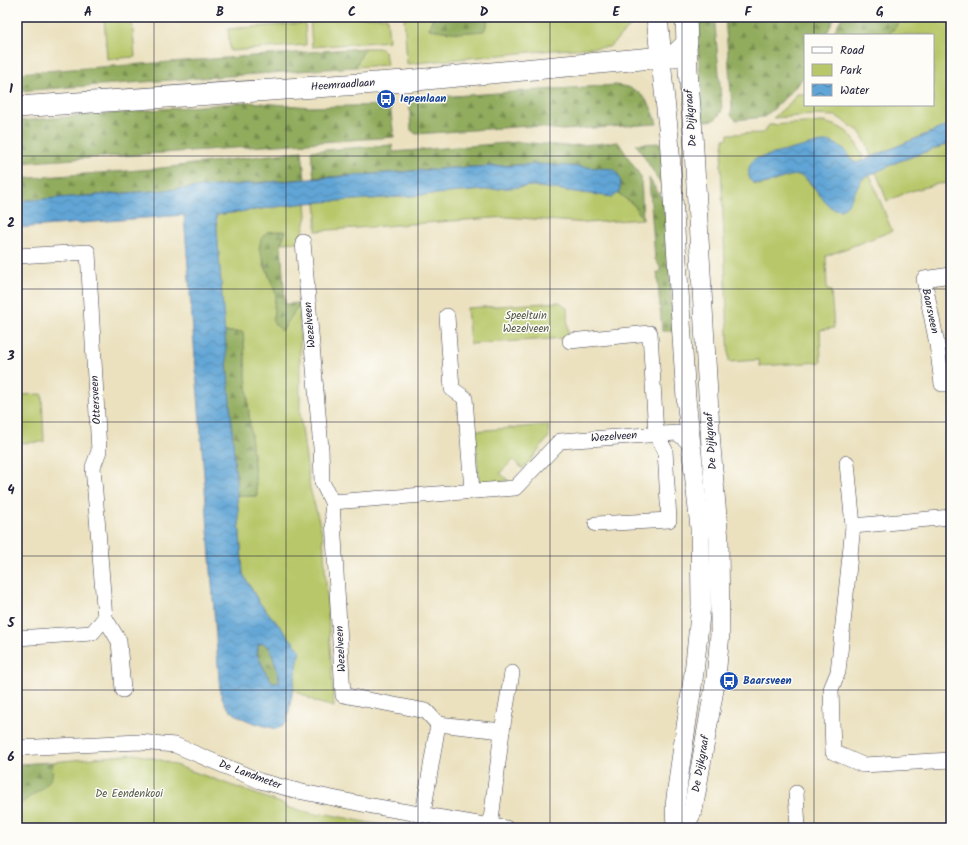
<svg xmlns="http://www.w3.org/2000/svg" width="968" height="845" viewBox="0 0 968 845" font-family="Kalam,sans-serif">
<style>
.green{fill:#b7c769;stroke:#6c7452}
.forest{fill:url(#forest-firs);stroke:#5a674c}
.water{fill:url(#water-waves);stroke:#416488;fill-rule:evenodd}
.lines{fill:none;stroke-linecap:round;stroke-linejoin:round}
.minor-casing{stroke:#403f4f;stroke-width:16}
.tertiary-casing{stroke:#403f4f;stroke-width:20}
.secondary-casing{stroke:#403f4f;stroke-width:22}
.minor{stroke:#fff;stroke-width:15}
.tertiary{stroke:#fff;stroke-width:19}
.secondary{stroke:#fff;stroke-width:21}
.grid{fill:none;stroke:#22223b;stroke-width:1;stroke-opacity:0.55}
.labels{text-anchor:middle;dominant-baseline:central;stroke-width:3;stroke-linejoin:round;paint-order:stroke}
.street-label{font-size:11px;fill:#22223b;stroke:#fdfcf7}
.transit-label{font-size:11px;font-weight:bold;fill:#164399;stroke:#fdfcf7;text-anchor:start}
.park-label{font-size:11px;fill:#565c4b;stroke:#fdfcf7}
.neatline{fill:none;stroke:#22223b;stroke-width:1.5}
.grid-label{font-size:13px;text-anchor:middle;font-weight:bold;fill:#22223b}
</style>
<defs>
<pattern id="forest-firs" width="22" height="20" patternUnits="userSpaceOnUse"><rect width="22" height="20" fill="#91ac5d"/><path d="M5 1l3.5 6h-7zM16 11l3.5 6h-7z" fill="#768c4e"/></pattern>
<pattern id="water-waves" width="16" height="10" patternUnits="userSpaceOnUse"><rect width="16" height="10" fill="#60a5d5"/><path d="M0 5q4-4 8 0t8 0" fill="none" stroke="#4f86ae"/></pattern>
</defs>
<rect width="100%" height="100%" fill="#fdfcf7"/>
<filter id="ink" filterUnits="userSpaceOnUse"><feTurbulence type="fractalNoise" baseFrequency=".025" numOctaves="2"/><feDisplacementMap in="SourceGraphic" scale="8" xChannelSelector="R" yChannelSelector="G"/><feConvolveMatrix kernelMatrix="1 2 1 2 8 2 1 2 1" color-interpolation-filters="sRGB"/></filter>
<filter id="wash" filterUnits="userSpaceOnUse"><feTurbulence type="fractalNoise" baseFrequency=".012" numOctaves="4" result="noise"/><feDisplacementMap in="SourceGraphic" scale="16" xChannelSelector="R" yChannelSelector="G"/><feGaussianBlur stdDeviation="0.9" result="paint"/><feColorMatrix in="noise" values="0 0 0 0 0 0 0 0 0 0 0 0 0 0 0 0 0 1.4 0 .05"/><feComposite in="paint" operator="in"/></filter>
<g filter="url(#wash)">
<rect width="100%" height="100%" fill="#ebe1bf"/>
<g class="green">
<polygon points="104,17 132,17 135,57 107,59"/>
<polygon points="310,17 387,17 389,41 312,47"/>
<polygon points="404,17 433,17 429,28 487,24 487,17 635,17 635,22 609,47 552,50 407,64"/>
<polygon points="904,17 951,17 951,124 871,157 867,144 859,131 836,116 813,115 773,118 790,103 797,94 805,94 805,105 933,105 933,35 888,35"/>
<polygon points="305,23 306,45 230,51 228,29"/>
<polygon points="365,48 379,48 385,52 387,65 355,67"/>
<path d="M 823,122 C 849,128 854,136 864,160 L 855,163 L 844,149 L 832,142 L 754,184 L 761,185 L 794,174 L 803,176 L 832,208 L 841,210 L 848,204 L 862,179 L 870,175 L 892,231 L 826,256 L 827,290 L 831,291 L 834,328 L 820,330 L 821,362 L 760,366 L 759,360 L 729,362 L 721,165 L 724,139 L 728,138 L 728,134 L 763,133 L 769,125 Z"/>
<polygon points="951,143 951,183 937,184 908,192 887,201 876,172 897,162"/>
<polygon points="532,186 612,197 618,193 634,205 643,219 587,223 507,217 316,231 316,216 317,216 316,202 386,198"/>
<polygon points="306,203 307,216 300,242 281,243 286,231 263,263 272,282 276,294 274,307 282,331 300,303 300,413 310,488 323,536 334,707 316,702 293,689 300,650 259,602 243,574 237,496 257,496 249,415 243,332 224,332 216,215"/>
<polygon points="560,302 567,308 568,338 470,344 467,308"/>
<polygon points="42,394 44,442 17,443 17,395"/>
<polygon points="548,425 549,437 523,469 513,460 500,473 509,481 479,483 475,431"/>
<polygon points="135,754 161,760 286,805 286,807 320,815 322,813 370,823 397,827 397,828 17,828 17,767 53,764 53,762"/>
</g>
<g class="forest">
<polygon points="433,17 487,17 487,24 484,31 458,33 429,29"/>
<path d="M 694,17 L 714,17 L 715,24 L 722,110 C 717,120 714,121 703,121 L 697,36 Z"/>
<polygon points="725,17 835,17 826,35 805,35 805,74 799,83 775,108 764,117 736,120 731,115 732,106"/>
<polygon points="842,17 904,17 888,35 832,35"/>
<polygon points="365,48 355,67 17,91 17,73"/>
<path d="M 615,85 C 619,86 624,86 628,87 C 645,93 653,108 657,124 L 562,130 L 529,126 L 416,134 L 411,130 L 409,99 Z"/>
<polygon points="248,102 310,107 390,105 394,137 17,163 17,121"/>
<polygon points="520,142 567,146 618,142 641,177 643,219 634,205 618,193 620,187 539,164 453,168 314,178 311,151 392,145 393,152"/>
<polygon points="660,143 666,192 636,144"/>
<polygon points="302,151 305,179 154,191 17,201 17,179 153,169"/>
<polygon points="649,178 666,206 673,331 662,331 657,272 660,272 660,267 655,259"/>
<polygon points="278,231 286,231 281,243 285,304 300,303 282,331 273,322 274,307 276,294 259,249 261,239 267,232"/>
<polygon points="224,332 243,332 249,415 257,496 237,496"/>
<polygon points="263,643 270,648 280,681 273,684 266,673 257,654 258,645"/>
<polygon points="53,762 52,777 44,787 17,806 17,764"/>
</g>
<g class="water">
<path d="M 951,124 L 951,143 L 897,162 L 862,179 L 848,204 L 841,210 C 838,209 834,209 832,208 C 822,202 812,180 802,176 C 789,170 752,197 749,176 C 748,169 749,165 754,159 L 821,142 L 832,142 L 844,149 L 855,163 L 864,160 Z"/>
<path d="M 539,164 L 613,169 C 620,173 623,185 618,193 C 617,194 613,197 613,197 L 532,186 L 386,198 L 306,203 L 216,215 L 243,574 L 259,602 L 300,650 L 287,722 L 277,729 C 260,725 239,720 227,707 C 224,703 222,697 220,692 L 200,422 L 184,215 L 17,228 L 17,201 L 154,191 L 453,168 ZM 263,643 L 270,648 L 277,669 L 280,681 L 273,683 L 266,673 L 257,654 L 258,645 Z"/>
</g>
</g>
<g filter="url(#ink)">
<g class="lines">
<defs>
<g id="minor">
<polyline points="303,242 321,448 322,482 332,502 343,695 426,711 438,724 502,731"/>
<polyline points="17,256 88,252 99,451 93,467 105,618 92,633 17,638"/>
<polyline points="951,275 924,279 937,344 942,384 951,384"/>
<polyline points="447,316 452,389 465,398 472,491"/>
<polyline points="570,341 650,333 656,434 665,450 669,520 596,524"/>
<polyline points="847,463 853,526"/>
<polyline points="332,502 515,488 560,441 677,433 691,444"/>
<polyline points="951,517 853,526 838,672 831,689 833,752 863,765 951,760"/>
<polyline points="105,618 119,641 123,690"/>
<polyline points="17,748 139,742 175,745 260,781 298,791 372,806 490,826 506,828"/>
<polyline points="796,793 798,828"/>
<polyline points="423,814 438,724"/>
<polyline points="490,828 502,731 512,673"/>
</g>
<g id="tertiary">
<polyline points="661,57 663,81 669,137 686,398 700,528 701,605 694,673 680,767 675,806 676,828"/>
<polyline points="684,828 693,810 716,678 720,633 719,540 711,447 693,133 688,70 687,43"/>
</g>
<g id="secondary">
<polyline points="657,17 661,57"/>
<polyline points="17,107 405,81 674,56 687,43 686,17"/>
</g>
</defs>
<use href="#minor" class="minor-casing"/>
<use href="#tertiary" class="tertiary-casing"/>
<use href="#secondary" class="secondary-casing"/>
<use href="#minor" class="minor"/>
<use href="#tertiary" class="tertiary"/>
<use href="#secondary" class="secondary"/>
</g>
</g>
<path class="grid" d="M 154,17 L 154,828M 286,17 L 286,828M 418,17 L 418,828M 550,17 L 550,828M 682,17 L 682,828M 814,17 L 814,35M 814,105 L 814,828M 17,156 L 951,156M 17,289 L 951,289M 17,422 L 951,422M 17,556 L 951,556M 17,690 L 951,690"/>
<defs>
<symbol id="bus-disc" viewBox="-11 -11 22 22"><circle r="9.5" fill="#1a4fb4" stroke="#fdfcf7"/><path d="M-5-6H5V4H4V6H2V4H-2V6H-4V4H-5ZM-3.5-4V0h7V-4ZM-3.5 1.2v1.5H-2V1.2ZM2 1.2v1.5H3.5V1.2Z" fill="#fff"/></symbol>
</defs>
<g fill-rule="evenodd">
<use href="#bus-disc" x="375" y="88" width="22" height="22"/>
<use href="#bus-disc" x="718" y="670" width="22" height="22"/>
</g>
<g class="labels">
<g class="street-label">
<text transform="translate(343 85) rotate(-4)">Heemraadlaan</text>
<text transform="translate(691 118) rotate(-94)">De Dijkgraaf</text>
<text transform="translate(930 311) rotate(78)">Baarsveen</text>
<text transform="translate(310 325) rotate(-95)">Wezelveen</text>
<text transform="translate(96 400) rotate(-93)">Ottersveen</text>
<text transform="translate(614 437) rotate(-4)">Wezelveen</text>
<text transform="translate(711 441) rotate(-94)">De Dijkgraaf</text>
<text transform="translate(341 649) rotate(-93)">Wezelveen</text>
<text transform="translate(701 764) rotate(-80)">De Dijkgraaf</text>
<text transform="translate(250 775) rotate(20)">De Landmeter</text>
</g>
<g class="transit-label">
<text x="400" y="99">Iepenlaan</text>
<text x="743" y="681">Baarsveen</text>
</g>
<g class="park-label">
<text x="526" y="316">Speeltuin<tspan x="526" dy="13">Wezelveen</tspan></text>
<text x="129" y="794">De Eendenkooi</text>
</g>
</g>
<rect width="968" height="845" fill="none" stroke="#fdfcf7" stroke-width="44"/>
<rect x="804" y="34" width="130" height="72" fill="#fdfcf7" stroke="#a5a5ac"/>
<rect x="812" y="47" width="20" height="6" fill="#ffffff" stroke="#a5a5ac"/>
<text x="840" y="54" font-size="12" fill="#22223b">Road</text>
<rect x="812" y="64" width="20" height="12" fill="#b7c769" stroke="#a5a5ac"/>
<text x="840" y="74" font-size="12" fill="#22223b">Park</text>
<rect x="812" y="84" width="20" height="12" fill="url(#water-waves)" stroke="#a5a5ac"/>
<text x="840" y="94" font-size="12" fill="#22223b">Water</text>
<rect x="22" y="22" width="924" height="801" class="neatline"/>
<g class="grid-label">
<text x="88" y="16">A</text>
<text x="220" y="16">B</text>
<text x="352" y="16">C</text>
<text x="484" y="16">D</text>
<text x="616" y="16">E</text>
<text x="748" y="16">F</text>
<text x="880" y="16">G</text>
<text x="11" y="93">1</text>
<text x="11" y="227">2</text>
<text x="11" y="360">3</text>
<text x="11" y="494">4</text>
<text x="11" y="627">5</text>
<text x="11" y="761">6</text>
</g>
</svg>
